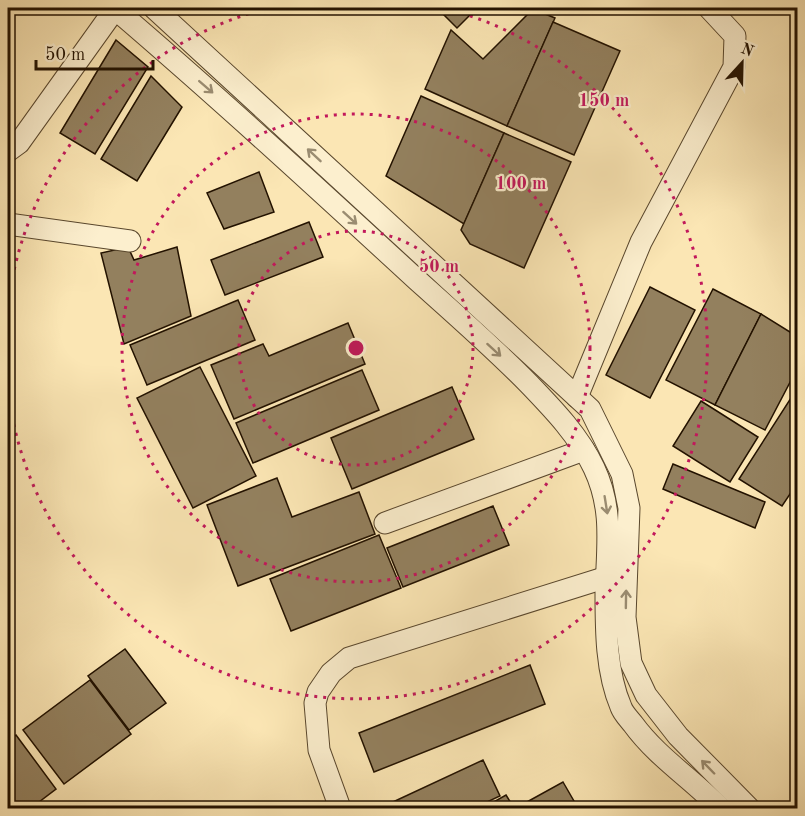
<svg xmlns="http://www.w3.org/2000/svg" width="805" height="816" viewBox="0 0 805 816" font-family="'Old Standard TT',serif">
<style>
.building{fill:#93805e;stroke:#231200;stroke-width:1.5}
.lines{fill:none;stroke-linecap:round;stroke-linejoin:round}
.minor-casing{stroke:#59472d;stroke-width:23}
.minor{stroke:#fcefce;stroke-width:21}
.oneway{stroke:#9a8c71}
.ring{fill:none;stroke:#c2185b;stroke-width:3;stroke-dasharray:3 6}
.centre{fill:#c2185b;stroke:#fcefce;stroke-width:3}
.ring-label{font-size:18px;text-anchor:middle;font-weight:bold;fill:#c2185b;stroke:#fcefce;stroke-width:4.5;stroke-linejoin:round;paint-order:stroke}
</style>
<rect width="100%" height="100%" fill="#fbe6b4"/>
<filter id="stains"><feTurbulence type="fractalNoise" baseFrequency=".00333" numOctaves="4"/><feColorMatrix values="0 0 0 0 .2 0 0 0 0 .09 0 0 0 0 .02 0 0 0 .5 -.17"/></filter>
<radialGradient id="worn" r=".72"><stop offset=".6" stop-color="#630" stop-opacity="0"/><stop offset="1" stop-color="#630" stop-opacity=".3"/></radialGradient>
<g class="building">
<polygon points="437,8 477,8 457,28"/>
<polygon points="533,9 555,18 507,126 425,89 451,30 483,59"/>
<polygon points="553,22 620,51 574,155 507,126"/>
<polygon points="116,40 148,67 95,154 60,133"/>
<polygon points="151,76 182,107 137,181 101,159"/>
<polygon points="421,96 504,133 464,224 386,176"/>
<polygon points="504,133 571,162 524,268 470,244 461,230"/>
<polygon points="259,172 274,212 224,229 207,193"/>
<polygon points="309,222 323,257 225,295 211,260"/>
<polygon points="128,247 134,260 177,247 191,316 124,344 101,253"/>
<polygon points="650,287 695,310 650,398 606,375"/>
<polygon points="713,289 761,314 715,405 666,380"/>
<polygon points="238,300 255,340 147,385 130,345"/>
<polygon points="761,314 798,337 798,367 765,430 715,405"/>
<polygon points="348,323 365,364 234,419 211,365 263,344 269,356"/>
<polygon points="200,367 256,476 193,508 137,398"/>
<polygon points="362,370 379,410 253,463 236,423"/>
<polygon points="452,387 474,439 352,489 331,438"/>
<polygon points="798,387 798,488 794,488 782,506 739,479"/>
<polygon points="701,401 758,437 730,482 673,446"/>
<polygon points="673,464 765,502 755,528 663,489"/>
<polygon points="277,478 292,517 359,492 375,534 238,586 207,505"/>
<polygon points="493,506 509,545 403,587 387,548"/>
<polygon points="379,535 401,588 291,631 270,579"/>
<polygon points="125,649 166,703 129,730 88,676"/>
<polygon points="530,665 545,704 374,772 359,733"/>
<polygon points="90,680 131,734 64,784 23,730"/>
<polygon points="16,735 56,789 31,808 8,808 8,741"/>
<polygon points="483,760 500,796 474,808 380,808"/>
<polygon points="563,782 578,808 516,808"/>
<polygon points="506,795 514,808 483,808"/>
</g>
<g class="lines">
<defs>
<g id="minor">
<path d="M 114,8 C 217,96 317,188 417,280 C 455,314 494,348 529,384 C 554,410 579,436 594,468 C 614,510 607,548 606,592 C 606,630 606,672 621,707 C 623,713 629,719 633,724 C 657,757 692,779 720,808"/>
<polyline points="154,8 590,409 622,474 629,508 625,617 631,663 646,695 678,736 749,808"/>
<polyline points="8,151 19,143 115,9"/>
<polyline points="8,224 130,241"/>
<polyline points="577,397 641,242 734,67 735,36 709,8"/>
<polyline points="385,523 584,450"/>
<polyline points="340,808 319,750 315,703 318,692 331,673 349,658 607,577"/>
</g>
</defs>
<use href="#minor" class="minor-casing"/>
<use href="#minor" class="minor"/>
</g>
<defs><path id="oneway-shaft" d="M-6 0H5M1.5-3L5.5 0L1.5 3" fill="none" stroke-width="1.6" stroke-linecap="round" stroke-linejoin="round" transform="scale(1.5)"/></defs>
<g class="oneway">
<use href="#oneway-shaft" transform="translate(206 87) rotate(41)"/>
<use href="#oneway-shaft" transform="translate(314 155) rotate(-137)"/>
<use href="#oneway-shaft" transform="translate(350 218) rotate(42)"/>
<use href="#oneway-shaft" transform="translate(494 350) rotate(42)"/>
<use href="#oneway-shaft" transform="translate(606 505) rotate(81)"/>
<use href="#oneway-shaft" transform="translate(626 599) rotate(-89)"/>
<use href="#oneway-shaft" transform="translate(708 767) rotate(-134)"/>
</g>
<g class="ring">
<circle cx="356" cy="348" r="117"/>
<circle cx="356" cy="348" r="234"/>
<path d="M8 305A351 351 0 0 1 268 8M444 8A351 351 0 1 1 8 391"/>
</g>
<circle cx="356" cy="348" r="9" class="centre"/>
<g class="ring-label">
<text x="604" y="106">150 m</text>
<text x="521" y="189">100 m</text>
<text x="439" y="272">50 m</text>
</g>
<rect width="805" height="816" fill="none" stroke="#fbe6b4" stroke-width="30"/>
<rect x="9" y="9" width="787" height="798" fill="none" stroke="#231200" stroke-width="3"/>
<rect x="15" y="15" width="775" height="786" fill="none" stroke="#231200" stroke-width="1.5"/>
<g transform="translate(742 63) rotate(22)" stroke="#fcefce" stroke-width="4.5" paint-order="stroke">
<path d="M0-4.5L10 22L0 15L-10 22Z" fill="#231200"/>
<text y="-9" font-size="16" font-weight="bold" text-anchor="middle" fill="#231200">N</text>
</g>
<path d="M36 60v9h117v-9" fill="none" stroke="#231200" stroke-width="3"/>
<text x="45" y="60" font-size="18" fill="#231200" stroke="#fcefce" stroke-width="4.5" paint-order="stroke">50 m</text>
<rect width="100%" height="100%" filter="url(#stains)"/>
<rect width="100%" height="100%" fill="url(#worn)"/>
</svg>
